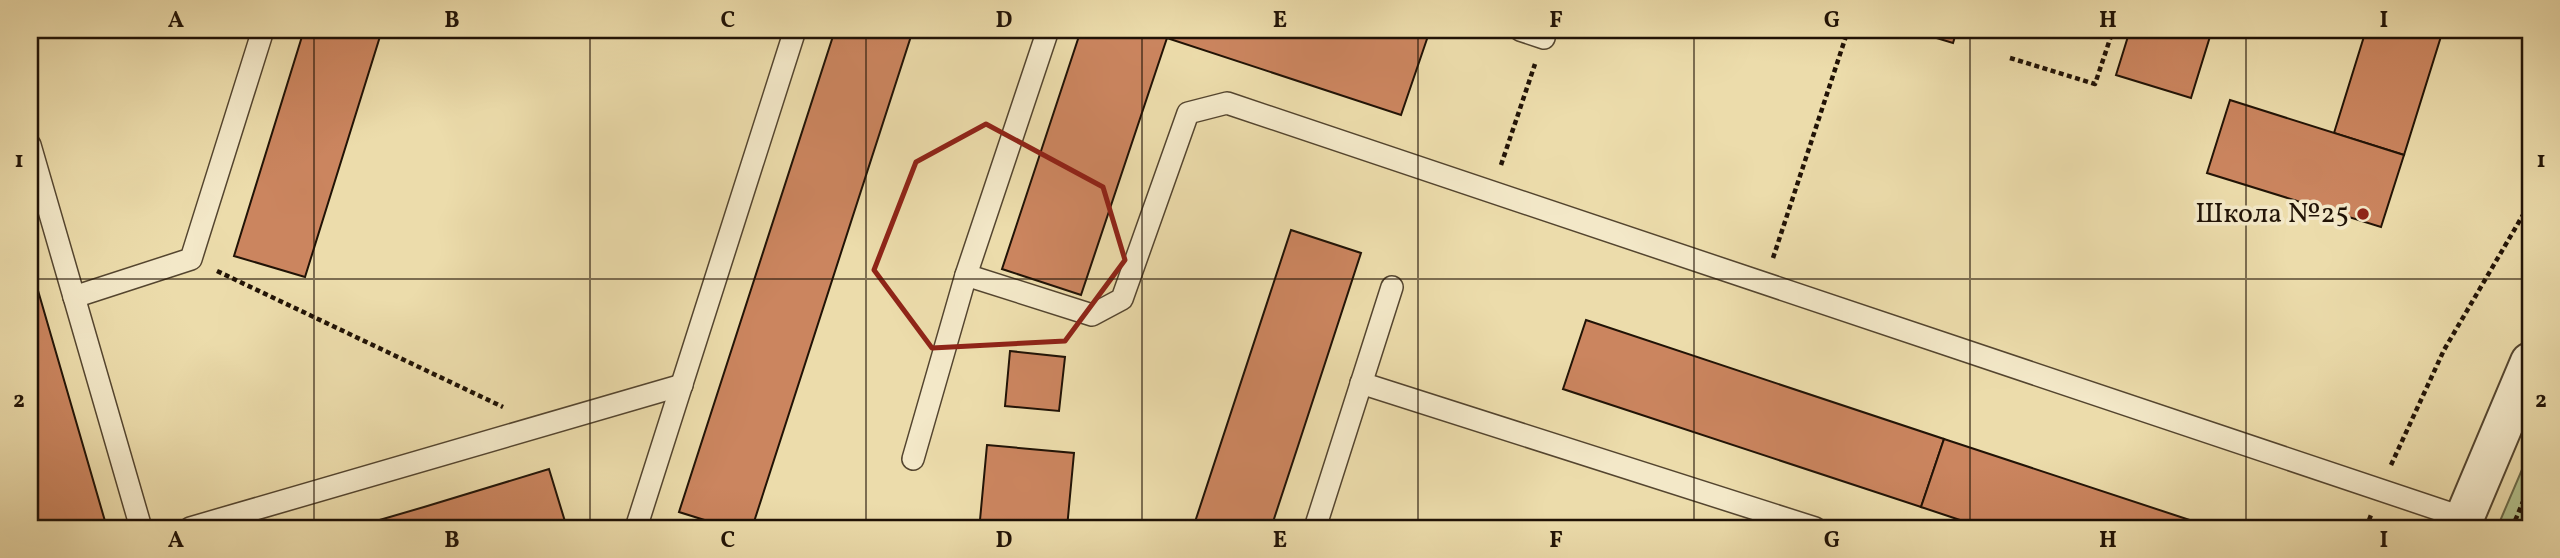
<svg xmlns="http://www.w3.org/2000/svg" width="2560" height="558" viewBox="0 0 2560 558" font-family="Vollkorn,serif">
<style>
.green{fill:#b3c18c;stroke:#6a6a49;stroke-width:2}
.building{fill:#cb855f;stroke:#211306;stroke-width:2}
.lines{fill:none;stroke-linecap:round;stroke-linejoin:round}
.service-casing{stroke:#54452f;stroke-width:24}
.minor-casing{stroke:#54452f;stroke-width:42}
.path{stroke:#211306;stroke-width:4.5;stroke-dasharray:5 3.5;stroke-linecap:butt}
.service{stroke:#f3e8c8;stroke-width:21}
.minor{stroke:#f3e8c8;stroke-width:38}
.marked{fill:none;stroke:#8f2418;stroke-width:5;stroke-linejoin:round}
.grid{fill:none;stroke:#211306;stroke-width:2;stroke-opacity:0.55}
.poi-dot{fill:#8f2418;stroke:#f3e8c8;stroke-width:2.5}
.labels{text-anchor:middle;dominant-baseline:central;stroke-width:7;stroke-linejoin:round;paint-order:stroke}
.poi-label{font-size:28px;fill:#211306;stroke:#f3e8c8;text-anchor:end}
.neatline{fill:none;stroke:#211306;stroke-width:2.5}
.grid-label{font-size:23px;text-anchor:middle;font-weight:bold;fill:#211306}
</style>
<rect width="100%" height="100%" fill="#ecdcab"/>
<filter id="stains"><feTurbulence type="fractalNoise" baseFrequency=".00286" numOctaves="4"/><feColorMatrix values="0 0 0 0 .2 0 0 0 0 .09 0 0 0 0 .02 0 0 0 .5 -.17"/></filter>
<radialGradient id="worn" r=".72"><stop offset=".6" stop-color="#630" stop-opacity="0"/><stop offset="1" stop-color="#630" stop-opacity=".3"/></radialGradient>
<polygon class="green" points="2530,451 2530,528 2497,528"/>
<g class="building">
<polygon points="304,30 382,30 305,277 234,256"/>
<polygon points="835,30 913,30 752,528 730,528 679,512"/>
<polygon points="1081,30 1408,30 1428,36 1401,115 1167,38 1081,295 1002,269"/>
<polygon points="1910,30 1957,30 1953,43"/>
<polygon points="2130,30 2212,30 2191,98 2116,75"/>
<polygon points="2366,30 2443,30 2404,155 2334,133"/>
<polygon points="2230,100 2404,155 2381,227 2207,173"/>
<polygon points="1291,230 1361,253 1298,446 1271,528 1193,528"/>
<polygon points="30,263 107,528 30,528"/>
<polygon points="1586,320 1944,439 1921,507 1563,389"/>
<polygon points="1010,351 1065,357 1059,411 1005,406"/>
<polygon points="1944,439 2214,528 1985,528 1966,522 1921,507"/>
<polygon points="987,445 1074,453 1067,528 980,520"/>
<polygon points="549,469 567,528 352,528 424,507"/>
</g>
<g class="lines">
<defs>
<g id="service">
<polyline points="1048,30 966,275 1092,315 1122,299 1188,113 1227,103 2464,518"/>
<polyline points="1520,30 1544,38"/>
<polyline points="30,145 141,528"/>
<polyline points="74,297 191,259 263,30"/>
<polyline points="1361,383 1815,528"/>
<polyline points="913,459 966,275"/>
<polyline points="190,528 682,385"/>
<polyline points="636,528 795,30"/>
<polyline points="1315,528 1392,287"/>
</g>
<polyline id="minor" points="2460,528 2530,362"/>
</defs>
<use href="#service" class="service-casing"/>
<use href="#minor" class="minor-casing"/>
<g class="path">
<polyline points="2010,58 2095,84 2113,30"/>
<polyline points="1501,165 1535,64"/>
<polyline points="1773,258 1848,30"/>
<polyline points="217,271 503,407"/>
<polyline points="2391,465 2444,350 2530,203"/>
<polyline points="2366,528 2371,515"/>
<polyline points="2512,528 2530,485"/>
</g>
<use href="#service" class="service"/>
<use href="#minor" class="minor"/>
</g>
<path class="marked" d="M 986,124 L 1103,187 L 1125,260 L 1065,341 L 932,348 L 874,270 L 916,162 Z"/>
<path class="grid" d="M 314,30 L 314,528M 590,30 L 590,528M 866,30 L 866,528M 1142,30 L 1142,528M 1418,30 L 1418,528M 1694,30 L 1694,528M 1970,30 L 1970,528M 2246,30 L 2246,528M 30,279 L 2530,279"/>
<circle class="poi-dot" cx="2363" cy="214" r="7"/>
<g class="labels">
<g class="poi-label">
<text x="2349" y="214">Школа №25</text>
</g>
</g>
<rect width="2560" height="558" fill="none" stroke="#ecdcab" stroke-width="77"/>
<rect x="38" y="38" width="2484" height="482" class="neatline"/>
<g class="grid-label">
<text x="176" y="27">A</text>
<text x="452" y="27">B</text>
<text x="728" y="27">C</text>
<text x="1004" y="27">D</text>
<text x="1280" y="27">E</text>
<text x="1556" y="27">F</text>
<text x="1832" y="27">G</text>
<text x="2108" y="27">H</text>
<text x="2384" y="27">I</text>
<text x="19" y="167">1</text>
<text x="2541" y="167">1</text>
<text x="19" y="407">2</text>
<text x="2541" y="407">2</text>
<text x="176" y="547">A</text>
<text x="452" y="547">B</text>
<text x="728" y="547">C</text>
<text x="1004" y="547">D</text>
<text x="1280" y="547">E</text>
<text x="1556" y="547">F</text>
<text x="1832" y="547">G</text>
<text x="2108" y="547">H</text>
<text x="2384" y="547">I</text>
</g>
<rect width="100%" height="100%" filter="url(#stains)"/>
<rect width="100%" height="100%" fill="url(#worn)"/>
</svg>
